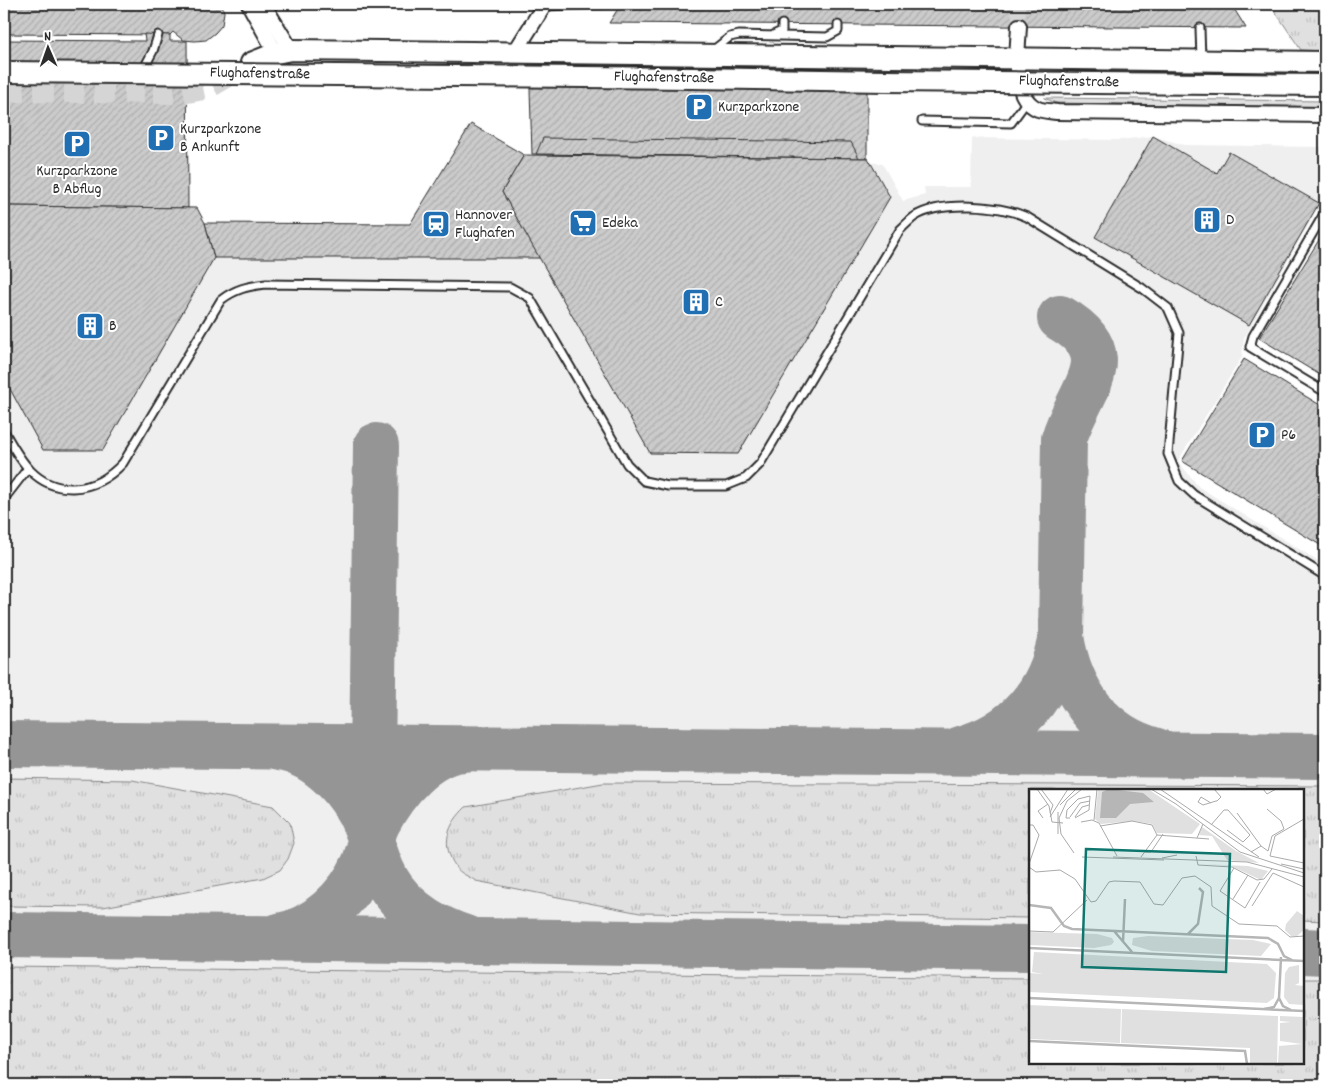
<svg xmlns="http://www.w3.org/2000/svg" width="1329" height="1089" viewBox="0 0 1329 1089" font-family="Dekko,sans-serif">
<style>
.built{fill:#efefef;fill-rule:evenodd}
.grass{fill:url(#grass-tufts);stroke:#868686}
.park{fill:url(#park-crowns);stroke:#868686}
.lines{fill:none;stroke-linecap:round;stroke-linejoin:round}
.taxiway{stroke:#959595;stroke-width:46}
.building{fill:url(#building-hatch);stroke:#2b2b2b}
.minor-tunnel{stroke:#d5d5d5;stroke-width:14;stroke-dasharray:14 7;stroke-linecap:butt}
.secondary-tunnel{stroke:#d5d5d5;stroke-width:20;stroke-dasharray:20 10;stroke-linecap:butt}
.service-casing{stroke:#2b2b2b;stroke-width:11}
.minor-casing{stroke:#2b2b2b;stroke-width:18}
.secondary-casing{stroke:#2b2b2b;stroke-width:24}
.service{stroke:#fff;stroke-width:7}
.minor{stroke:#fff;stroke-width:14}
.secondary{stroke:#fff;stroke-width:20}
.secondary-bridge-casing{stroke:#2b2b2b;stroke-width:24;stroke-linecap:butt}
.secondary-bridge{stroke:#fff;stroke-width:20}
.labels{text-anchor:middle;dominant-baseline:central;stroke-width:4;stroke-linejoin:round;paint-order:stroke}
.street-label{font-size:16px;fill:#2b2b2b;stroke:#fff}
.poi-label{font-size:16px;fill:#2b2b2b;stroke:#fff;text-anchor:start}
.inset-river{fill:none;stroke:#b6b6b6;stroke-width:2.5}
.inset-road{fill:none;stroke:#aaa;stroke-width:1}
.view{fill:#0f766e;fill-opacity:0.15;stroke:#0f766e;stroke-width:2.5}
.inset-edge{fill:none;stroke:#2b2b2b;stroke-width:2.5}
</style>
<defs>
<pattern id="grass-tufts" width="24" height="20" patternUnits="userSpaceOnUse" patternTransform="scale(1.25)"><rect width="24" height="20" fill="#e0e0e0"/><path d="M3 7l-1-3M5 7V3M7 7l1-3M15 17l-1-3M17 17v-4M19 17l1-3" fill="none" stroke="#c0c0c0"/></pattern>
<pattern id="park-crowns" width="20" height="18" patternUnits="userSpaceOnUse" patternTransform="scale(1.25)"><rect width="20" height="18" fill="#e0e0e0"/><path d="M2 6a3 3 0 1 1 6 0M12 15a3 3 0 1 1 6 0" fill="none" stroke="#c0c0c0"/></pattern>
<pattern id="building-hatch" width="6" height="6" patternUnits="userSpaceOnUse" patternTransform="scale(1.25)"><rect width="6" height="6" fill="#cbcbcb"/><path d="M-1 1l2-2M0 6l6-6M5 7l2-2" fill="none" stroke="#aeaeae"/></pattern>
</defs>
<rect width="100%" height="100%" fill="#fff"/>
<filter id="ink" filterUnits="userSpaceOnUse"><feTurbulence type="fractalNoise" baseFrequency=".02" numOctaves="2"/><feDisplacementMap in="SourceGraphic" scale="10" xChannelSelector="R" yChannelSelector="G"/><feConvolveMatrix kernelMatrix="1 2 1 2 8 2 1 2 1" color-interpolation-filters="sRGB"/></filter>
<g filter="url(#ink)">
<path class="built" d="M 471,124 L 524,155 L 882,163 L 903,201 L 925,195 L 924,187 L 971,187 L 972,138 L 1120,140 L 1153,136 L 1184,145 L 1325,147 L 1325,195 L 1244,338 L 1242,357 L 1178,461 L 1199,487 L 1325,565 L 1325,1085 L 4,1085 L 4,206 L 197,208 L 205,223 L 410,224 ZM 1030,790 L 1303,790 L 1303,1063 L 1030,1063 Z"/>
<g class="grass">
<polygon points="1270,4 1325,4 1325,51 1301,50"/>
<polygon points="4,778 132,780 273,806 290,823 294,843 288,859 280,870 263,878 103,907 4,906"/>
<path d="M 603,783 L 1325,786 L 1325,921 L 1303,920 L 1303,790 L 1030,790 L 1030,918 L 640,913 L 476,881 C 470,877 459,873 456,867 C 440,844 448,824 466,807 Z"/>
<polygon points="4,967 1030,978 1030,1063 1303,1063 1303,979 1325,979 1325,1085 4,1085"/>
</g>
<polygon class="park" points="1044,98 1325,101 1325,107 1056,103"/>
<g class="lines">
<g class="taxiway">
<path d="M 1061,636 C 1069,691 1101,737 1157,751"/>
<polyline points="4,744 1325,756"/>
<path d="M 279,748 C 319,754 352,791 366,827 C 375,849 379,871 393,890 C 412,915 437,929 465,938"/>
<path d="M 961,749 C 1016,734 1051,693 1061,636 L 1064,439 C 1078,390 1126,356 1060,318"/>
<polyline points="371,842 376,446"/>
<polyline points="4,935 1030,948"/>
<path d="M 279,936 C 315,930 349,898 364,864 C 369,852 371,837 377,824 C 393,793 426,751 464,749"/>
<polyline points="1303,951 1325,952"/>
</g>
</g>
<g class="building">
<polygon points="4,4 222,4 224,12 222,25 215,33 206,40 195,41 183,40 173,32 170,35 4,34"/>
<polygon points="621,4 1231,4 1246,28 609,23"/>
<polygon points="144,34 170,35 170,41 187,41 188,208 4,206 4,40 145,41"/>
<polygon points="529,57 867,61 867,158 532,154"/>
<polygon points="471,124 524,155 502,192 540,258 214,258 205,223 410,224"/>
<polygon points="1153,136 1217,173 1229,152 1319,203 1249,325 1095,237"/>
<polygon points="543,138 851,142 859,158 536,154"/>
<polygon points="524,155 868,158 890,197 738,454 650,453 502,192"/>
<polygon points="4,206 197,208 205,223 214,258 103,450 43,450 4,378"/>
<polygon points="1325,230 1325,378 1259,338"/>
<polygon points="1244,359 1325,408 1325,548 1182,461"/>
</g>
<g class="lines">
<polyline class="minor-tunnel" points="1018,4 1019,26"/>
<polyline class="secondary-tunnel" points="4,92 183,94 208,89 239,71"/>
<defs>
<g id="service">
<polyline points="543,6 603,4"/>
<polyline points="1200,28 1201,60"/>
<polyline points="775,34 782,31 782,24"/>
<polyline points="712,51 730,37 739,35 827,37 838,31 838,25"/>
<polyline points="143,70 153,51 158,35"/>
<polyline points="922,121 1011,123 1027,101"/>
<polyline points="1325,212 1253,336 1250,347 1325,392"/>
<path d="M 4,431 C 20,460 36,489 73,488 C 94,487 109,478 123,463 L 221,300 C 235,289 248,286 266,284 L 510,287 L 530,298 L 627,464 L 644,481 L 668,486 L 726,486 L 746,478 L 760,464 L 900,230 C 904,226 909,221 914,217 C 940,200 1000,205 1027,217 L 1142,288 L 1168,308 L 1179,333 L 1168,454 L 1179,481 L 1194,495 L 1325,576"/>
<polyline points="4,499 28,468"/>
</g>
<g id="minor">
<polyline points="249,4 276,53"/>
<polyline points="263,4 291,50"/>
<path d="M 1019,26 C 1018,51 1010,97 1038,109 C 1043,111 1051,111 1057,112 L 1325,115"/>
<polyline points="515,52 545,4"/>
</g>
<g id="secondary">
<polyline points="251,63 276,53 291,50 1325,62"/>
<polyline points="692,78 886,81"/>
<polyline points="1095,83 1325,85"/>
</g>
</defs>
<use href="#service" class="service-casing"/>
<use href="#minor" class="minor-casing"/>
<use href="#secondary" class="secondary-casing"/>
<use href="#service" class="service"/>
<use href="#minor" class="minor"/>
<use href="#secondary" class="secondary"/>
<defs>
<g id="secondary-bridge">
<polyline points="4,72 692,78"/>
<polyline points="886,81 1095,83"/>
</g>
</defs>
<use href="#secondary-bridge" class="secondary-bridge-casing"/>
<use href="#secondary-bridge" class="secondary-bridge"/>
</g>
</g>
<defs>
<symbol id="parking-square" viewBox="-11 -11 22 22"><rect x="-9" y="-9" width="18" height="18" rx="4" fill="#1f6fb2" stroke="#fff"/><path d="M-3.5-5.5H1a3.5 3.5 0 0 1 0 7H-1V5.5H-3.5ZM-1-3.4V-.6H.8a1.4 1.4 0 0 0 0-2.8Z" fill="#fff"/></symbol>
<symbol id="building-square" viewBox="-11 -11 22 22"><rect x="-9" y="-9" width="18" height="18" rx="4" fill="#1f6fb2" stroke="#fff"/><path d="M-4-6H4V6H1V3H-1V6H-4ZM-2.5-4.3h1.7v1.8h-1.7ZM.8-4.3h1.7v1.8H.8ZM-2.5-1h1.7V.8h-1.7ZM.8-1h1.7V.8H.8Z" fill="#fff"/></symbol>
<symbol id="supermarket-square" viewBox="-11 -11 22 22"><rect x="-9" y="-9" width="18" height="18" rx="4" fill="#1f6fb2" stroke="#fff"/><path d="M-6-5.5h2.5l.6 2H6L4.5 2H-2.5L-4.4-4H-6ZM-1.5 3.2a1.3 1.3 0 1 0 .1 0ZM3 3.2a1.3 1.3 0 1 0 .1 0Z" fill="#fff"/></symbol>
<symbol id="station-square" viewBox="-11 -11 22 22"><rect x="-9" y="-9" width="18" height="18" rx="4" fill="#1f6fb2" stroke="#fff"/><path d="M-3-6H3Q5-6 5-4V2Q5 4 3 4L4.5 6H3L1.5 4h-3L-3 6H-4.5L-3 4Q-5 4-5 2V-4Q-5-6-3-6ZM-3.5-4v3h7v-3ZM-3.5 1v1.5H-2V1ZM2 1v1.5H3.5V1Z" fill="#fff"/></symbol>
</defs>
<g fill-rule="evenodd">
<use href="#parking-square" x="683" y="91" width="32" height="32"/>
<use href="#parking-square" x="145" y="122" width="32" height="32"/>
<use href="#parking-square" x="61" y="128" width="32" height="32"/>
<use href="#building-square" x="1191" y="204" width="32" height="32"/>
<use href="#supermarket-square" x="567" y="207" width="32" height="32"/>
<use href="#station-square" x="420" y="208" width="32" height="32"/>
<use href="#building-square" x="680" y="286" width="32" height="32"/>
<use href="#building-square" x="74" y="310" width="32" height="32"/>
<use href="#parking-square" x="1246" y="419" width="32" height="32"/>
</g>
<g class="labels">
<g class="street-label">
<text transform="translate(260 74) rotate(1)">Flughafenstraße</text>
<text transform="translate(664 78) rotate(1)">Flughafenstraße</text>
<text transform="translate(1069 82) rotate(1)">Flughafenstraße</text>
</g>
<g class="poi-label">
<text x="718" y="107">Kurzparkzone</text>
<text x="180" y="129">Kurzparkzone<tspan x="180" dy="18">B Ankunft</tspan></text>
<text x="77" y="171" text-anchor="middle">Kurzparkzone<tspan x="77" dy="18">B Abflug</tspan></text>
<text x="455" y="215">Hannover<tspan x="455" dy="18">Flughafen</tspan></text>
<text x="1226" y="220">D</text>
<text x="602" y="223">Edeka</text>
<text x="715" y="302">C</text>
<text x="109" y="326">B</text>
<text x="1281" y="435">P6</text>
</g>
</g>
<g transform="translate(1029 789)">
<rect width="275" height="275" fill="#fff"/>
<path d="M 173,38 L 207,62 L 230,74 L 198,71 L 183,47 L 170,46 ZM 268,122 L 275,127 L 275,141 L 268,147 L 262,147 L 256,141 L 257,135 ZM 0,143 L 68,145 L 83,149 L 85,153 L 82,156 L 65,159 L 0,156 ZM 119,147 L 224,151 L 242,155 L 232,167 L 123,162 L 103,156 L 104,149 ZM 5,163 L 238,175 L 247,184 L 245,209 L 238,214 L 0,203 L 0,184 L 14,185 L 3,183 ZM 270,176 L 270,194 L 266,196 L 275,197 L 275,216 L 260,215 L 255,208 L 256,184 L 260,178 ZM 0,216 L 92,220 L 91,254 L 0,250 ZM 93,220 L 249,227 L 248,275 L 221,275 L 221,259 L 92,254 ZM 251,227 L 275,228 L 275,275 L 249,275 L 250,257 L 273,255 L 251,252 L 251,234 L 262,233 L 251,232 Z" fill="#e0e0e0"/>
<path d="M 69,0 L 119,0 L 171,35 L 163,45 L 128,44 L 123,35 L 105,32 L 72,35 L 66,30 ZM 170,75 L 219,77 L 239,82 L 232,91 L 202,77 Z" fill="#e0e0e0"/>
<path d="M 80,0 L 114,4 L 125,13 L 101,15 L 87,29 L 71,29 L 73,3 Z" fill="#b6b6b6"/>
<path class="inset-river" d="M 0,116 L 22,119 L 35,137 L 43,140 L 239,149 L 249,155 L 255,167 L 263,171M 85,142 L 103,163M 159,145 L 169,135 L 174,103 L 170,99M 94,153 L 96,110M 0,159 L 275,172M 0,209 L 275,222M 250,209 L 252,168M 235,220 L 245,218 L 250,209 L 254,217 L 262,221M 0,252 L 216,262 L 218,275"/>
<path class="inset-road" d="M 8,0 L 20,17 L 23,33 L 34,34M 12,0 L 24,16 L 21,24M 122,0 L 147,15 L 211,63 L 275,84M 131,0 L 230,68M 234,0 L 238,5 L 247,0M 182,14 L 172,8 L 169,13 L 174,16 L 187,12 L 188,12 L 192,8 L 185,0M 31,16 L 47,0M 29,23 L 29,45M 208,24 L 232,57M 21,28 L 39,0M 41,28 L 51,14 L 61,12M 46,28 L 53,18 L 60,16M 14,29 L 9,22 L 19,15M 41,29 L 37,29 L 38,21 L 49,10 L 61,7 L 60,21 L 46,29M 275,30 L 246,47 L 241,67 L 275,74M 65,31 L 68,0M 52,33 L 63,31 L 70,34 L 88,67M 0,36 L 4,36 L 10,46 L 0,75M 182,36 L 195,21 L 199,21 L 221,46 L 214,53 L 198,41M 71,37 L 103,32 L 123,36 L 128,46M 168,49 L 174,35M 116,63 L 122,63 L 134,45M 222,63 L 232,57 L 239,62 L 243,47 L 255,40 L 252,32 L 238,20M 45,64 L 32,45 L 30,29 L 38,12 L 53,0M 167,67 L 169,76 L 203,78 L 228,91 L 235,90 L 243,80M 53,68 L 135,71M 84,68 L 218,73 L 275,88M 112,68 L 128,46 L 180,50M 133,69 L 148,66M 252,75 L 275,80M 0,78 L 7,83 L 31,81 L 46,90 L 62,113 L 67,112 L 80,93 L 85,92 L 111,93 L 125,115 L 134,116 L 153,89 L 166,87 L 182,98 L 183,117 L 210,135 L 248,137 L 261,148 L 275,147M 205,79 L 191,102 L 216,119 L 231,93M 204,110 L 219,86M 223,117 L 244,84 L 275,98M 0,142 L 24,143 L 58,111"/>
<path class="view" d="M 57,60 L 201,65 L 197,183 L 53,178 Z"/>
<rect width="275" height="275" class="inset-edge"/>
</g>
<rect width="1329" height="1089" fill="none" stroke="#fff" stroke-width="20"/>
<rect x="10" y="10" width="1309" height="1069" fill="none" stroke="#2b2b2b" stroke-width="2" filter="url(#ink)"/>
<g transform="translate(48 48) rotate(358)" stroke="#ffffff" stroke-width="4" paint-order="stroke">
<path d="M0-4L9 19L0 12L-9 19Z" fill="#2b2b2b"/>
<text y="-8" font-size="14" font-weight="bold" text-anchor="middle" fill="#2b2b2b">N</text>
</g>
</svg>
